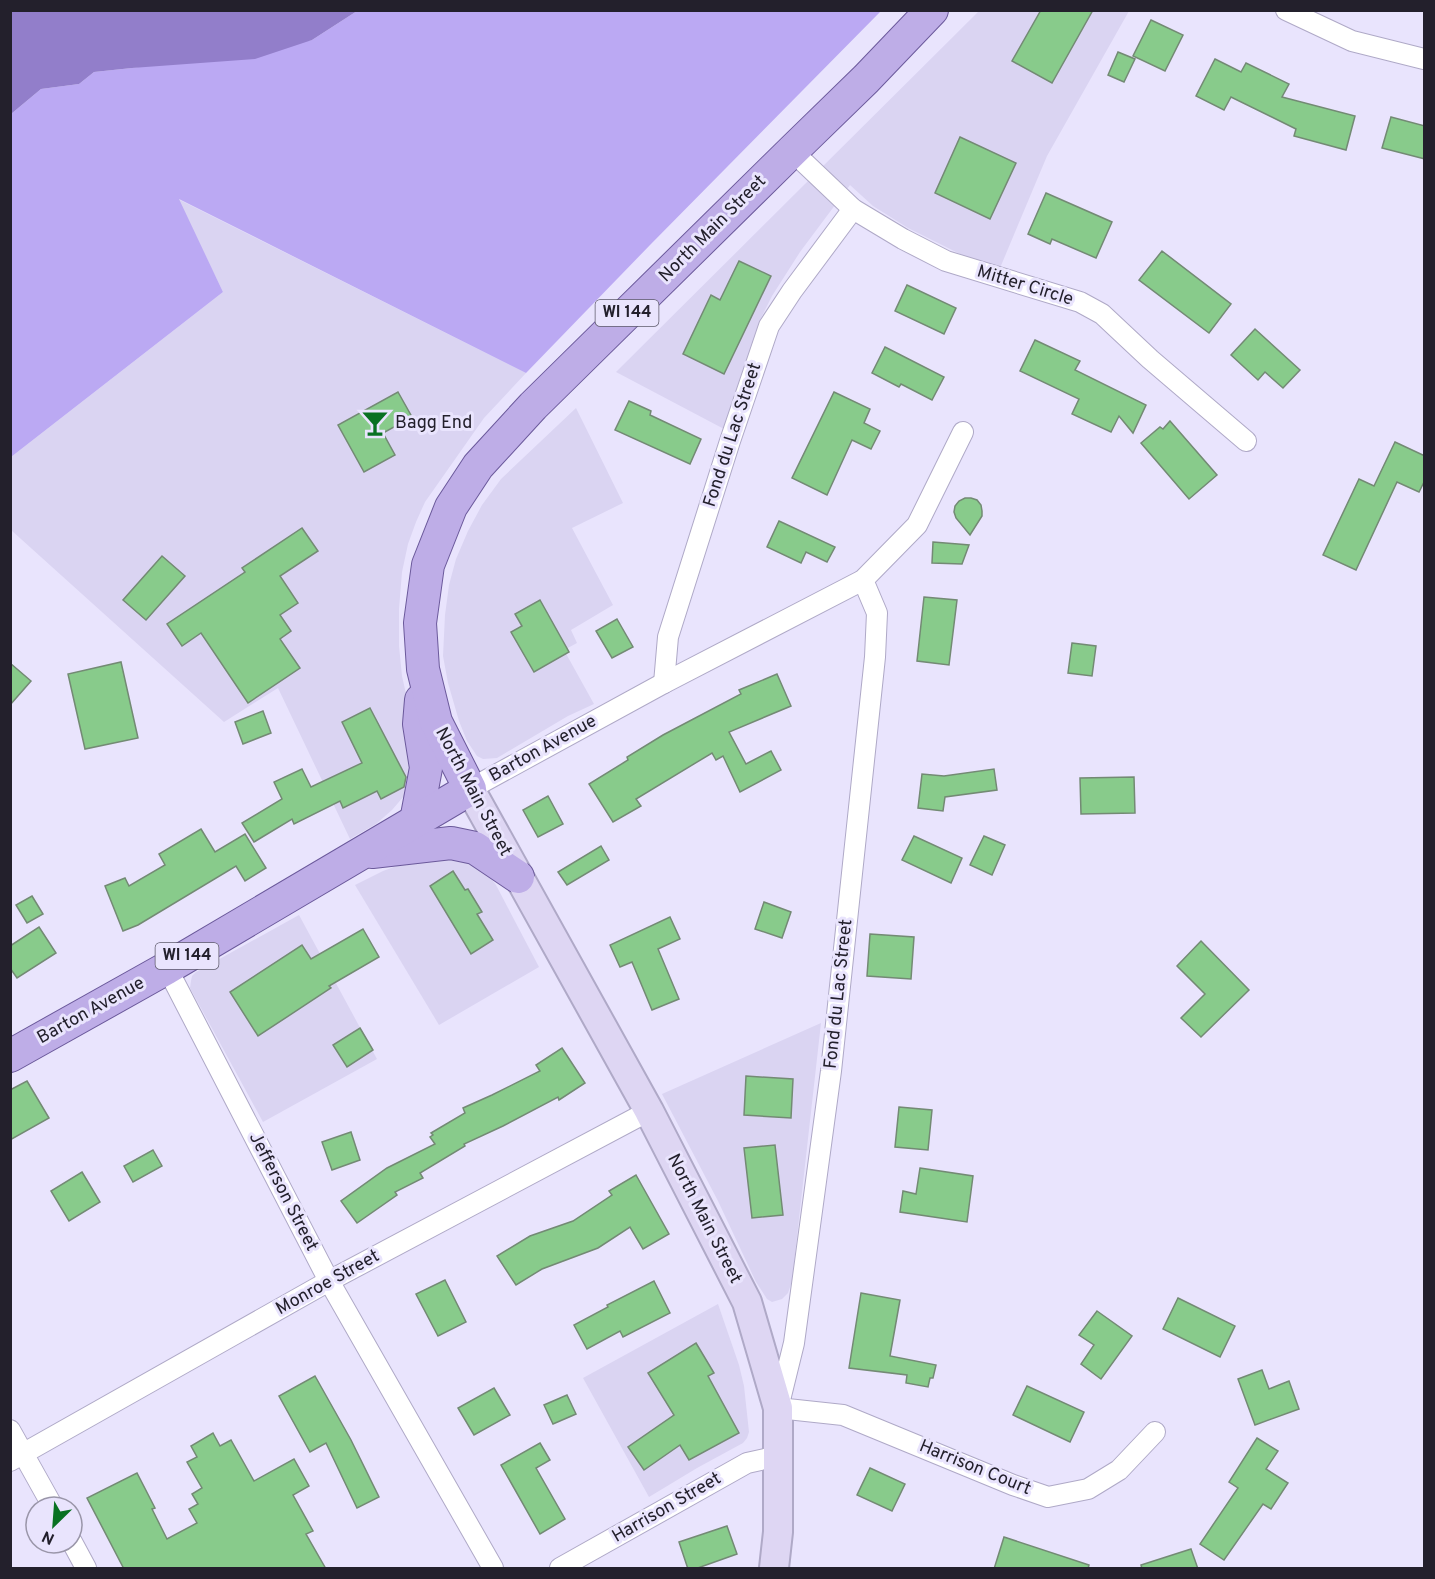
<svg xmlns="http://www.w3.org/2000/svg" width="1435" height="1579" viewBox="0 0 1435 1579" font-family="Overpass,sans-serif">
<style>
.built{fill:#dad4f2}
.green{fill:#bba9f3}
.water{fill:#927eca}
.building{fill:#88cb8b;stroke:#738a74;stroke-width:1.5}
.lines{fill:none;stroke-linecap:round;stroke-linejoin:round}
.minor-casing{stroke:#afa9c7;stroke-width:22}
.secondary-casing{stroke:#afa9c7;stroke-width:32}
.primary-casing{stroke:#6b599b;stroke-width:34}
.minor{stroke:#fff;stroke-width:20}
.secondary{stroke:#ded6f3;stroke-width:28}
.primary{stroke:#beade7;stroke-width:32}
.labels{text-anchor:middle;dominant-baseline:central;stroke-width:6;stroke-linejoin:round;paint-order:stroke}
.shield{fill:#e9e4fd;stroke:#5e5b6b;stroke-width:1.5}
.shield-label{font-size:16px;font-weight:bold;fill:#23202c}
.street-label{font-size:18px;fill:#23202c;stroke:#e9e4fd}
.poi-label{font-size:18px;fill:#23202c;stroke:#e9e4fd;text-anchor:start}
</style>
<rect width="100%" height="100%" fill="#e9e4fd"/>
<g class="built">
<polygon points="979,11 1129,11 1047,156 1000,268 968,258 908,228 873,206 850,185 800,252 772,296 761,318 751,346 724,429 616,372"/>
<polygon points="178,199 526,373 484,418 425,502 416,522 408,544 402,572 399,609 399,646 402,676 417,743 408,788 404,796 392,810 376,824 350,839 278,688 224,722 11,530 11,457 223,292"/>
<polygon points="576,408 623,503 572,528 613,605 571,630 577,643 564,650 594,704 568,716 497,758 483,759 477,756 467,741 459,721 448,683 443,656 445,615 449,585 456,559 468,531 482,505 501,479"/>
<polygon points="453,854 485,871 496,885 539,967 439,1025 355,885 383,871 402,864"/>
<polygon points="299,915 377,1059 263,1122 190,988 191,981 192,976 196,972"/>
<polygon points="821,1023 792,1281 788,1293 782,1299 772,1302 767,1299 756,1282 718,1201 662,1094"/>
<polygon points="718,1304 739,1365 744,1386 749,1432 747,1438 743,1443 697,1468 649,1497 583,1378"/>
</g>
<polygon class="green" points="357,11 881,11 650,245 526,373 179,199 223,292 11,457 11,114 41,89 79,84 94,72 132,68 312,40"/>
<polygon class="water" points="11,10 357,10 357,11 312,40 255,59 132,68 94,72 79,84 41,89 11,114"/>
<g class="building">
<polygon points="1041,10 1093,10 1052,83 1012,61"/>
<polygon points="1151,20 1183,35 1165,71 1133,56"/>
<polygon points="1118,52 1135,59 1124,82 1108,75"/>
<polygon points="1215,59 1241,72 1246,63 1289,84 1282,97 1355,116 1346,150 1294,136 1296,129 1231,97 1224,110 1196,96"/>
<polygon points="1391,117 1425,126 1425,159 1382,148"/>
<polygon points="960,137 1016,163 990,219 935,193"/>
<polygon points="1046,193 1112,222 1096,258 1052,239 1050,244 1028,234"/>
<polygon points="1162,251 1231,304 1209,333 1139,280"/>
<polygon points="739,261 771,276 724,374 683,354 711,295 720,300"/>
<polygon points="907,285 956,308 944,334 895,311"/>
<polygon points="1255,329 1300,370 1283,388 1265,372 1258,380 1231,355"/>
<polygon points="1035,340 1080,361 1075,370 1146,405 1133,433 1119,416 1111,432 1072,414 1079,399 1020,371"/>
<polygon points="885,347 944,377 932,400 901,384 899,387 872,373"/>
<polygon points="398,392 412,417 383,433 395,455 364,472 338,425"/>
<polygon points="834,392 870,409 864,423 880,431 871,449 852,440 827,495 792,478"/>
<polygon points="629,401 651,411 650,415 701,439 690,464 615,430"/>
<polygon points="1170,421 1217,475 1189,499 1141,443 1160,427 1163,429"/>
<polygon points="1395,442 1425,456 1425,480 1419,492 1397,482 1356,570 1323,555 1359,479 1374,486"/>
<polygon points="965,498 971,498 977,500 981,505 982,511 982,516 970,535 956,518 954,512 955,506 959,501"/>
<polygon points="779,521 835,547 827,562 806,552 801,563 767,547"/>
<polygon points="302,528 318,551 280,576 298,603 280,615 291,631 280,639 300,668 248,703 201,633 182,646 167,624 245,572 242,568"/>
<polygon points="933,542 958,544 969,545 962,564 932,563"/>
<polygon points="162,556 185,576 146,620 123,600"/>
<polygon points="924,597 957,600 949,665 917,661"/>
<polygon points="540,600 569,652 534,672 511,632 522,626 515,614"/>
<polygon points="617,619 633,647 612,658 596,631"/>
<polygon points="1072,643 1096,646 1092,676 1068,673"/>
<polygon points="121,662 138,738 85,749 68,674"/>
<polygon points="10,663 31,681 10,705"/>
<polygon points="777,674 791,706 729,732 746,764 771,751 781,770 740,792 723,756 716,760 712,753 636,799 641,806 613,822 589,784 628,760 627,757 663,735 741,694 739,690"/>
<polygon points="370,708 406,777 404,787 381,799 377,791 343,808 340,801 294,824 292,819 254,842 242,823 282,799 274,782 302,769 311,787 362,763 342,722"/>
<polygon points="263,711 271,733 243,744 235,722"/>
<polygon points="994,769 997,790 945,797 943,811 918,808 922,774 944,776"/>
<polygon points="1134,777 1135,813 1081,814 1080,778"/>
<polygon points="548,796 563,824 538,837 523,810"/>
<polygon points="201,829 215,852 245,834 266,868 245,881 236,866 138,925 123,931 105,886 125,878 129,886 165,865 159,854"/>
<polygon points="914,836 962,858 951,883 902,860"/>
<polygon points="984,836 1005,845 992,875 970,865"/>
<polygon points="601,846 609,860 567,885 558,872"/>
<polygon points="453,871 465,890 468,889 482,912 477,914 493,940 471,954 430,886"/>
<polygon points="32,896 43,914 27,923 16,905"/>
<polygon points="764,902 791,912 782,938 755,929"/>
<polygon points="670,917 680,939 658,949 679,999 652,1010 632,962 620,967 610,945"/>
<polygon points="39,927 56,953 17,978 10,968 10,946"/>
<polygon points="363,929 379,957 329,986 331,988 258,1036 230,992 302,945 311,959"/>
<polygon points="870,934 914,937 911,979 867,976"/>
<polygon points="1201,941 1249,990 1201,1037 1181,1018 1205,994 1177,966"/>
<polygon points="360,1028 373,1050 347,1067 333,1045"/>
<polygon points="562,1048 585,1083 559,1100 558,1097 503,1126 464,1144 465,1146 420,1173 423,1178 395,1192 397,1195 357,1223 341,1201 387,1168 435,1144 430,1137 433,1135 431,1133 465,1113 463,1108 492,1095 540,1071 536,1065"/>
<polygon points="746,1076 793,1079 791,1118 744,1115"/>
<polygon points="27,1081 49,1118 10,1140 10,1090"/>
<polygon points="899,1107 932,1110 928,1150 895,1147"/>
<polygon points="351,1132 360,1160 332,1170 322,1142"/>
<polygon points="775,1145 783,1215 752,1218 744,1148"/>
<polygon points="153,1150 162,1166 133,1182 124,1166"/>
<polygon points="920,1168 973,1176 967,1222 900,1212 903,1191 916,1194"/>
<polygon points="82,1172 100,1202 69,1221 51,1191"/>
<polygon points="636,1175 669,1234 643,1249 630,1227 598,1248 542,1269 516,1285 497,1256 530,1236 573,1221 612,1195 609,1191"/>
<polygon points="445,1280 466,1322 438,1336 416,1294"/>
<polygon points="654,1281 670,1313 623,1337 620,1331 587,1349 574,1325 608,1307 607,1305"/>
<polygon points="861,1293 900,1300 890,1356 936,1365 933,1378 930,1378 928,1387 906,1383 907,1375 849,1368"/>
<polygon points="1178,1298 1235,1326 1220,1357 1163,1329"/>
<polygon points="1097,1311 1132,1336 1101,1379 1081,1364 1094,1345 1079,1335"/>
<polygon points="696,1343 714,1373 708,1376 739,1433 689,1460 680,1445 644,1470 628,1447 674,1415 648,1373"/>
<polygon points="1262,1370 1269,1389 1289,1381 1299,1409 1255,1425 1238,1379"/>
<polygon points="315,1376 351,1440 379,1497 357,1508 326,1443 310,1452 279,1396"/>
<polygon points="1027,1386 1084,1412 1070,1442 1013,1415"/>
<polygon points="494,1388 510,1415 474,1435 458,1408"/>
<polygon points="567,1395 576,1414 553,1424 544,1405"/>
<polygon points="213,1433 220,1446 231,1440 254,1481 294,1459 309,1486 293,1495 313,1531 306,1534 326,1569 124,1569 87,1498 137,1473 155,1508 152,1509 167,1539 197,1523 189,1509 198,1504 192,1494 202,1488 187,1462 197,1457 191,1446"/>
<polygon points="1257,1438 1278,1451 1266,1469 1288,1483 1271,1509 1263,1504 1224,1560 1200,1544 1238,1488 1229,1482"/>
<polygon points="540,1443 550,1460 536,1468 565,1519 540,1534 501,1465"/>
<polygon points="870,1468 905,1484 892,1511 857,1495"/>
<polygon points="727,1526 737,1554 695,1569 688,1569 679,1542"/>
<polygon points="1004,1537 1089,1565 1088,1569 994,1569"/>
<polygon points="1191,1549 1198,1569 1142,1569 1141,1565"/>
</g>
<g class="lines">
<defs>
<g id="minor">
<polyline points="1286,10 1352,41 1424,59"/>
<polyline points="792,151 853,209 903,239 946,261 1080,302 1102,314 1150,359 1246,441"/>
<polyline points="863,580 877,613 875,657 831,1071 794,1343 778,1408 843,1415 1013,1485 1048,1497 1088,1489 1119,1470 1155,1432"/>
<polyline points="664,683 668,637 730,441 769,326 792,291 853,209"/>
<polyline points="470,789 664,683 863,580 917,525 963,432"/>
<polyline points="167,968 329,1281 493,1568"/>
<polyline points="10,1430 53,1507"/>
<polyline points="10,1461 329,1281 649,1111"/>
<polyline points="72,1542 86,1568"/>
<polyline points="560,1568 747,1463 778,1456"/>
</g>
<polyline id="secondary" points="470,789 649,1111 747,1302 778,1408 778,1532 774,1568"/>
<g id="primary">
<polyline points="416,821 426,768 419,724 421,700"/>
<polyline points="372,852 451,843 475,848 518,877"/>
<polyline points="10,1056 167,968 470,789 436,722 423,669 420,623 428,565 451,507 478,466 533,406 792,151 866,79 932,10"/>
</g>
</defs>
<use href="#minor" class="minor-casing"/>
<use href="#secondary" class="secondary-casing"/>
<use href="#primary" class="primary-casing"/>
<use href="#minor" class="minor"/>
<use href="#secondary" class="secondary"/>
<use href="#primary" class="primary"/>
</g>
<defs>
<symbol id="bar-bare" viewBox="-9 -9 18 18"><path d="M-6-5H6L.8 .8V4.5H3.5V6h-7V4.5H-.8V.8Z" fill="#097122" stroke="#e9e4fd" stroke-width="2.5" paint-order="stroke"/></symbol>
</defs>
<g fill-rule="evenodd">
<use href="#bar-bare" x="356" y="404" width="38" height="38"/>
</g>
<g class="labels">
<g class="shield">
<rect x="595.5" y="300" width="63" height="26" rx="4.5"/>
<rect x="155.5" y="943" width="63" height="26" rx="4.5"/>
</g>
<g class="shield-label">
<text x="627" y="313">WI 144</text>
<text x="187" y="956">WI 144</text>
</g>
<g class="street-label">
<text transform="translate(713 229) rotate(-45)">North Main Street</text>
<text transform="translate(1025 286) rotate(17)">Mitter Circle</text>
<text transform="translate(733 435) rotate(-72)">Fond du Lac Street</text>
<text transform="translate(543 749) rotate(-29)">Barton Avenue</text>
<text transform="translate(473 792) rotate(62)">North Main Street</text>
<text transform="translate(839 994) rotate(-84)">Fond du Lac Street</text>
<text transform="translate(91 1011) rotate(-29)">Barton Avenue</text>
<text transform="translate(283 1192) rotate(63)">Jefferson Street</text>
<text transform="translate(704 1219) rotate(63)">North Main Street</text>
<text transform="translate(328 1283) rotate(-29)">Monroe Street</text>
<text transform="translate(975 1468) rotate(22)">Harrison Court</text>
<text transform="translate(667 1508) rotate(-30)">Harrison Street</text>
</g>
<g class="poi-label">
<text x="395" y="423">Bagg End</text>
</g>
</g>
<rect width="1435" height="1579" fill="none" stroke="#23202c" stroke-width="24"/>
<g transform="translate(54 1525) rotate(205)"><circle r="28" fill="#e9e4fd" stroke="#9a96a9" stroke-width="1.5"/>
<path d="M0-4.5L10 22L0 15L-10 22Z" fill="#097122"/>
<text y="-9" font-size="16" font-weight="bold" text-anchor="middle" fill="#23202c">N</text>
</g>
</svg>
